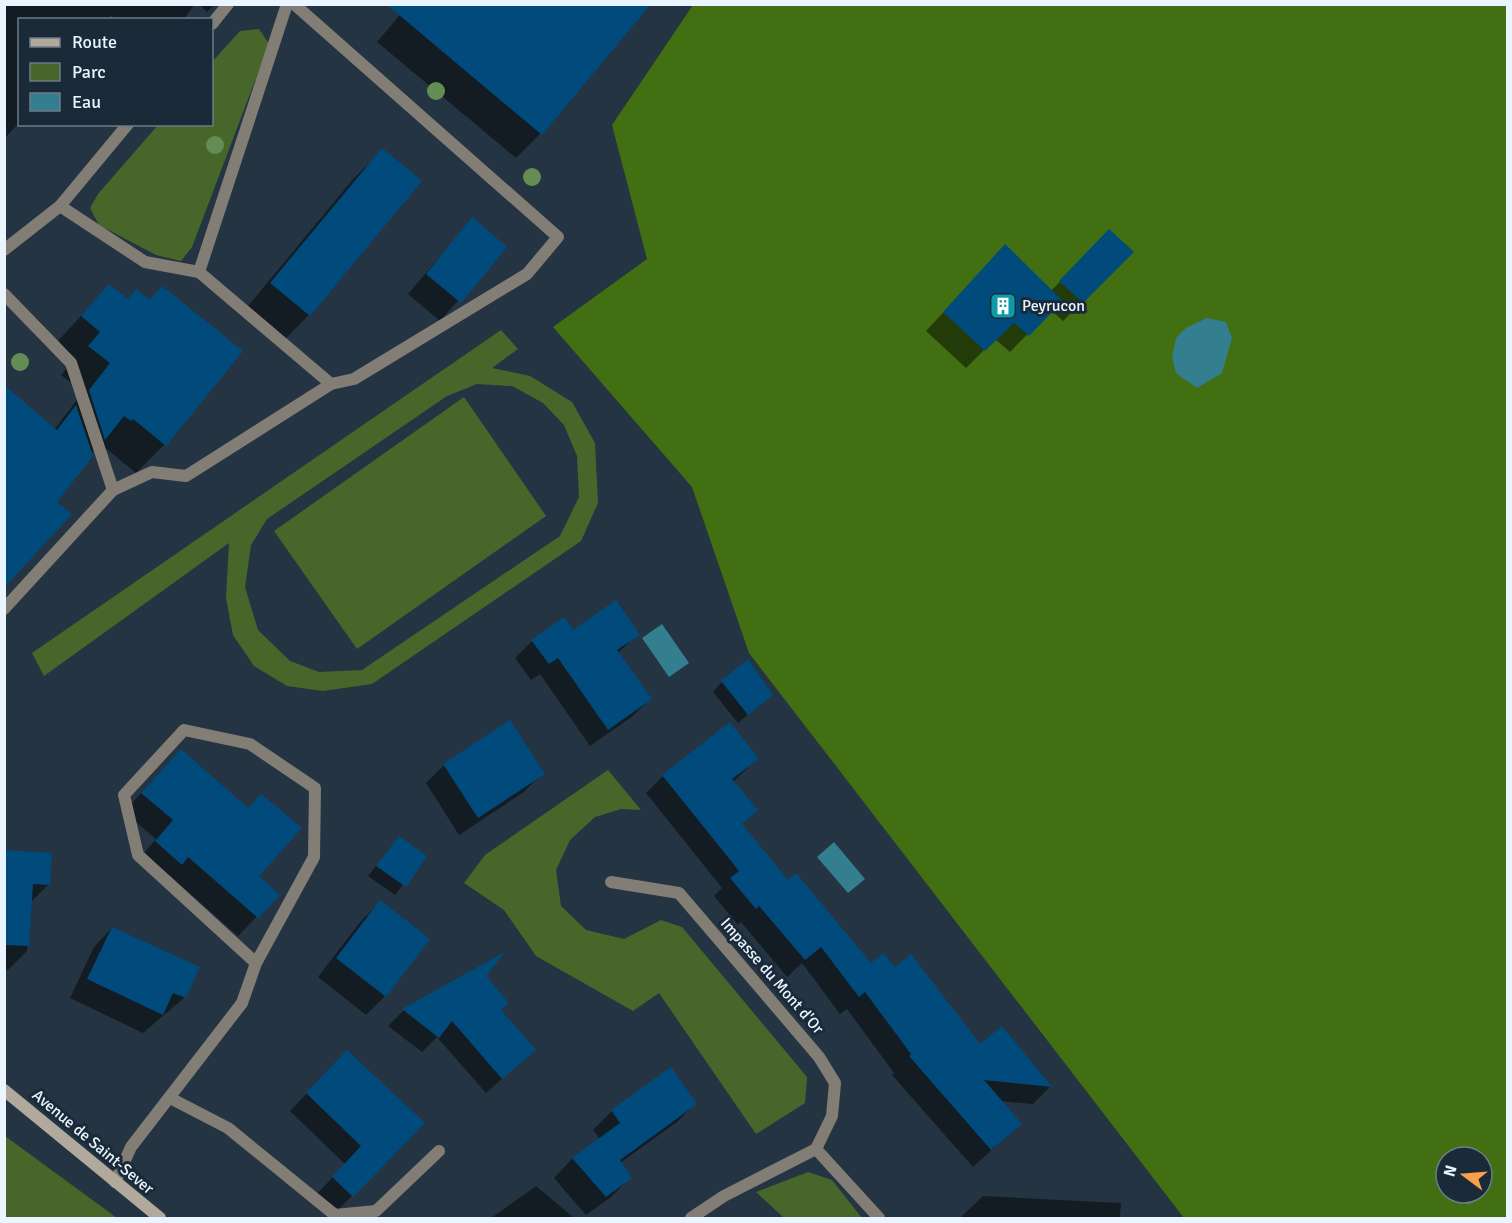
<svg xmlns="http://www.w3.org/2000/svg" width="1512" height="1223" viewBox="0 0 1512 1223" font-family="Signika,sans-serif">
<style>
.green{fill:#466729;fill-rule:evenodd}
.forest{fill:#426f12;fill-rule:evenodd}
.water{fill:#347f8f}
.shadow{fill:#0007}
.building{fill:#004b7b}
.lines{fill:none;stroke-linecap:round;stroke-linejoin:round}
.lane{stroke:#837e75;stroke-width:12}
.street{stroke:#837e75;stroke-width:12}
.secondary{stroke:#b1a99b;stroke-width:12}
.tree{fill:#648d54}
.labels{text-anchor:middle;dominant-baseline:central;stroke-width:6;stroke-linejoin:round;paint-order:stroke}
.poi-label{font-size:16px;fill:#ebf5ff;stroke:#1b2a38;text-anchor:start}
.street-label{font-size:16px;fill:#ebf5ff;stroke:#1b2a38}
</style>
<rect width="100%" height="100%" fill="#253442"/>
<g class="green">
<polygon points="259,29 269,44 192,247 181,261 156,255 99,225 90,208 98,194 158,125 212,124 212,62 240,31"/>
<path d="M 501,330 L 518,349 L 492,368 L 530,376 L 572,402 L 595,443 L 598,503 L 581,541 L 372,684 L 323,691 L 287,686 L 254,666 L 233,635 L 226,598 L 229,543 L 44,676 L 32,653 ZM 477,384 L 512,386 L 543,403 L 564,425 L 577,456 L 579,497 L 560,536 L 362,670 L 319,672 L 290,661 L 258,630 L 245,587 L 251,545 L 267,519 L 447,396 Z"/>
<polygon points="464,397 546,516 357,649 274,531"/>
<polygon points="608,770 641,810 621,809 595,817 570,840 556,870 561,906 586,930 624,939 661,920 682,927 807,1077 805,1103 756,1134 659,993 633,1011 536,956 504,910 464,883 485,855"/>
<polygon points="5,1136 117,1218 5,1218"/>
<polygon points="808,1172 832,1180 862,1218 784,1218 756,1192"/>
</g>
<path class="forest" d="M 693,5 L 1507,5 L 1507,1218 L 1184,1218 L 749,653 L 692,487 L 553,327 L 647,259 L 612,125 ZM 1446,1157 L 1482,1157 L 1482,1193 L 1446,1193 Z"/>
<g class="water">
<polygon points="1207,318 1226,322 1232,338 1222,373 1197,388 1176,373 1172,357 1176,338 1186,328"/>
<polygon points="662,624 689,663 669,677 642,638"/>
<polygon points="834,842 865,879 848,893 817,857"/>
</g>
<g class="shadow">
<polygon points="4,4 195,4 183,20 116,20 111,15 107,20 20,20 20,122 4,139"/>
<polygon points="199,4 215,4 207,12"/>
<polygon points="409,4 649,4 540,134 516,158 377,42"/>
<polygon points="383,150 309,315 281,343 243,312 354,178"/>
<polygon points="472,219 505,247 440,321 408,294"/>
<polygon points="1090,250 1132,252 1063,321 1051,310 1010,352 995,339 966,368 926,331 988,264 1051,291"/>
<polygon points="109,286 127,300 149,301 241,352 164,445 136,473 103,446 98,445 55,502 54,430 83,392 61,375 73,361 54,345"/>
<polygon points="573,632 638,634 618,653 650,699 633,716 590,746 540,674 531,680 515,658 532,641"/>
<polygon points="722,682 771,695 738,723 713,692"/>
<polygon points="757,759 733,782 756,810 741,825 788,882 871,965 980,1046 1002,1028 1050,1087 1033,1104 1000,1101 1020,1124 973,1167 892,1075 894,1073 847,1009 840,1014 802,963 787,977 741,922 738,925 714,896 722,888 646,793 663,776"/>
<polygon points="444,765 543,773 524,792 459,835 426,783"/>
<polygon points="162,770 256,876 278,895 238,936 169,875 162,882 138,860 156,839 124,812"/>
<polygon points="399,838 425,857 395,895 368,876"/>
<polygon points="4,852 49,884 30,903 27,951 8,970 4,970"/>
<polygon points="380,902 385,996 366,1015 318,977 361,921"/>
<polygon points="112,928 185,997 143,1033 70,998 94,947"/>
<polygon points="499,957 484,976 500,1010 534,1050 486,1093 437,1037 422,1052 388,1026 403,1011"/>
<polygon points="330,1069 423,1123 335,1213 316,1195 345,1164 290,1111"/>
<polygon points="695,1104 677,1122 620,1163 630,1178 611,1197 586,1215 554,1178 572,1159 600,1139 593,1130 612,1111"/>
<polygon points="536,1186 574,1218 491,1218"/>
<polygon points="983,1196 1121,1203 1120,1218 960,1218"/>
</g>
<g class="building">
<polygon points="386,4 651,4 542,135"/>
<polygon points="382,148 422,181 310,316 270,283"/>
<polygon points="472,217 507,247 461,303 426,274"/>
<polygon points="1109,229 1134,252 1083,303 1059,281"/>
<polygon points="1005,244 1063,301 1029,336 1014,323 985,351 943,312"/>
<polygon points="109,284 128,299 136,289 150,300 162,286 243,351 166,446 133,419 131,421 124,416 105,440 89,390 110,363 88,346 100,332 81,316"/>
<polygon points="4,385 57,430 76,405 93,456 57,502 72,514 4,588"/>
<polygon points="616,600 640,635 617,650 652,699 608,730 558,658 549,664 531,640 564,617 573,630"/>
<polygon points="748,659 773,695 748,715 721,681"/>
<polygon points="510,720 545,774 478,818 443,764"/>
<polygon points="730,722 759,759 732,779 758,810 742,824 788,880 796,873 871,963 883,953 895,967 911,954 980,1044 1002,1026 1052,1087 984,1080 1022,1124 991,1150 909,1056 911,1054 865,992 859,997 821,947 805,960 759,906 756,909 730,878 739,871 662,775"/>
<polygon points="181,749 248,808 261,794 302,828 259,876 280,895 258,918 188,857 182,865 155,841 173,820 141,793"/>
<polygon points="399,836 427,856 406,887 376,866"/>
<polygon points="4,850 52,853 50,885 33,884 29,946 4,945"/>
<polygon points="380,900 430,939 386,997 336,958"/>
<polygon points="112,927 200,967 186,998 173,993 163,1015 87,979"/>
<polygon points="505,952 486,976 509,1003 501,1010 536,1050 502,1079 452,1021 439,1038 402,1009"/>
<polygon points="347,1050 425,1123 353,1197 332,1177 361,1146 306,1093"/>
<polygon points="671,1067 697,1104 620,1160 632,1178 606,1197 572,1158 620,1123 611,1110"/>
</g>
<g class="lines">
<g class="lane">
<polyline points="294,4 558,237 527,274 354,379 331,384"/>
<polyline points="212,24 228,4"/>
<polyline points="60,206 128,124"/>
<polyline points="4,250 60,206 145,262 199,272 331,384 186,476 152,472 113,490 71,363 4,294"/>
<polyline points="199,272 287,4"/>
<polyline points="4,609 113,490"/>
<polyline points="170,1098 228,1128 335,1215 376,1211 439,1151"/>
<polyline points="115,1182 131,1147 242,1003 256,963 314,857 315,788 250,744 184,730 124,795 138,855 256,963"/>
</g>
<g class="street">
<polyline points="611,882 679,893 819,1057 835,1083 832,1116 816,1149 724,1196 691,1218"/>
<polyline points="816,1149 879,1218"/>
</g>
<polyline class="secondary" points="4,1090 160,1218"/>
</g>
<g class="tree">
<circle cx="436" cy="91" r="9"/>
<circle cx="215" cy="145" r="9"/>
<circle cx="532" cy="177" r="9"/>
<circle cx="20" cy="362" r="9"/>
</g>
<defs>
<symbol id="building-square" viewBox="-11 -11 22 22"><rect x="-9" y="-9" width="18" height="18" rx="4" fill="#0f9aa8" stroke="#1b2a38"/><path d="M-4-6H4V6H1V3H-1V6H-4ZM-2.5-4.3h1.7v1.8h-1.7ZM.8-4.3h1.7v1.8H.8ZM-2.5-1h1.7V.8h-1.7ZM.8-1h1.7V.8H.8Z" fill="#fff"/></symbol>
</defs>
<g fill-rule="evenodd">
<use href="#building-square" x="988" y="291" width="30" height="30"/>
</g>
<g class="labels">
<g class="poi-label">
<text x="1022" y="306">Peyrucon</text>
</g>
<g class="street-label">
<text transform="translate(772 976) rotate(49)">Impasse du Mont d'Or</text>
<text transform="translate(93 1142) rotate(40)">Avenue de Saint-Sever</text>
</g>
</g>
<rect width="1512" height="1223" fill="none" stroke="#ebf5ff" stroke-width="12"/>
<rect x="18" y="18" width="195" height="108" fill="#1b2a38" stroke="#6e7b88" stroke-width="1.5"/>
<rect x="30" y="38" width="30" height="9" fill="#b1a99b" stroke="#6e7b88" stroke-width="1.5"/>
<text x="72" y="48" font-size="18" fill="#ebf5ff">Route</text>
<rect x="30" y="63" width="30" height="18" fill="#466729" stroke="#6e7b88" stroke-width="1.5"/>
<text x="72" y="78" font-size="18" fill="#ebf5ff">Parc</text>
<rect x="30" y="93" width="30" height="18" fill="#347f8f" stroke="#6e7b88" stroke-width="1.5"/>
<text x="72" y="108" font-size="18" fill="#ebf5ff">Eau</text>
<g transform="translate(1464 1175) rotate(286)"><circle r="28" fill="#1b2a38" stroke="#6e7b88" stroke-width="1.5"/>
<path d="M0-4.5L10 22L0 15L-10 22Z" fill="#f9a04c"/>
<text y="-9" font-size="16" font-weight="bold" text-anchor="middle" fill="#ebf5ff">N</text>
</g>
</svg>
